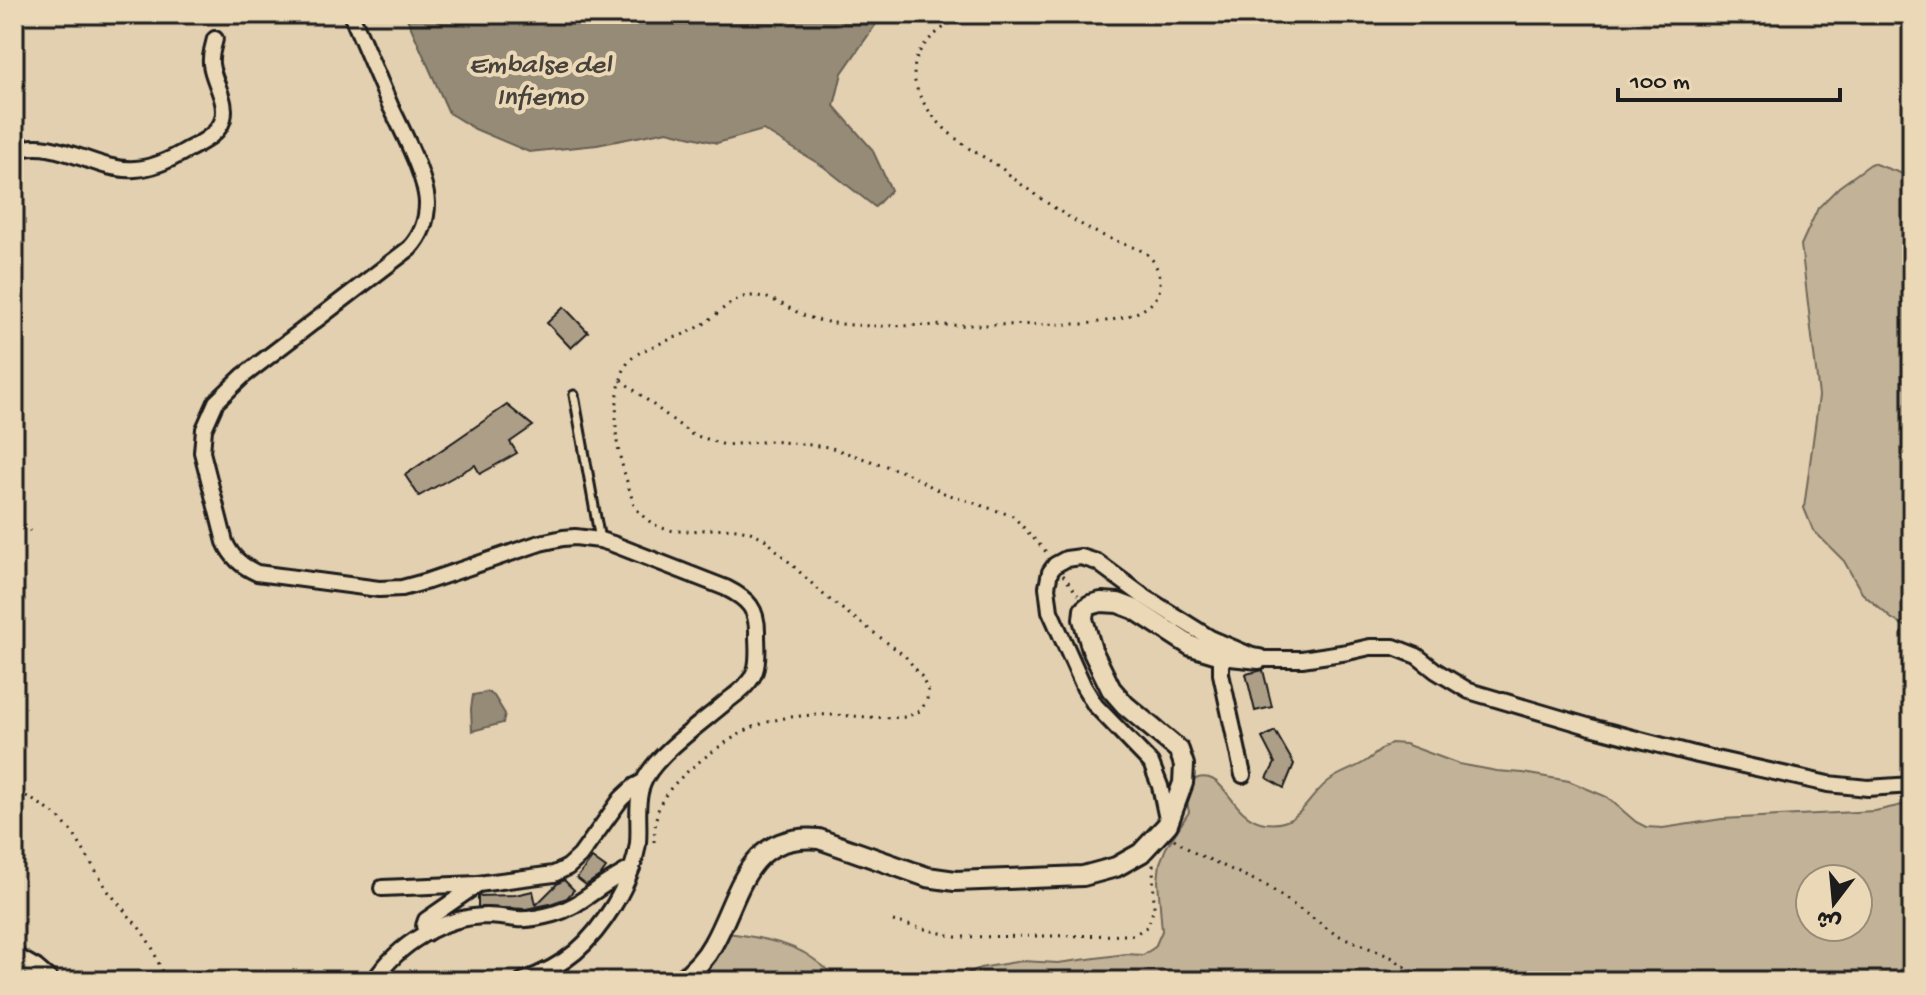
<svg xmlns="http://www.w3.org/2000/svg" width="1926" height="995" viewBox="0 0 1926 995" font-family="'Gochi Hand','Playpen Sans Arabic',sans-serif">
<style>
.green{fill:#c2b297;stroke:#6f675a;stroke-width:2;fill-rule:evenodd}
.water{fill:#968b77;stroke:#655f53;stroke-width:2}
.building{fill:#ac9e87;stroke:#1c1c1c;stroke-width:2}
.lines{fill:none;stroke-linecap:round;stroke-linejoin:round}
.lane-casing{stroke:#1c1c1c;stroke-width:13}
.street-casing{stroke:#1c1c1c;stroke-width:20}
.secondary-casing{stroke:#1c1c1c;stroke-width:24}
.path{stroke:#1c1c1c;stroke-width:3;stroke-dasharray:2 6;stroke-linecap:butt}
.lane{stroke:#ebd8b6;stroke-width:7}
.street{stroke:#ebd8b6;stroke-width:14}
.secondary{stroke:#ebd8b6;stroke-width:18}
.labels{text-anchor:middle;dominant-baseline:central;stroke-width:8;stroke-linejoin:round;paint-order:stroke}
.water-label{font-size:28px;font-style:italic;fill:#47433c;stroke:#ebd8b6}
</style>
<rect width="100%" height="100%" fill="#e3d0b0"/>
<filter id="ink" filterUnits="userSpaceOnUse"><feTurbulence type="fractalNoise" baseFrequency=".0125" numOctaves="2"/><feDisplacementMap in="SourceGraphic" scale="16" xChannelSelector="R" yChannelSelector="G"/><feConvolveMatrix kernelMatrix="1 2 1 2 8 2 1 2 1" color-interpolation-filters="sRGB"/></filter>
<g filter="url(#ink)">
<g class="green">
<polygon points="1872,163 1912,177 1912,630 1892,619 1862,593 1844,561 1813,530 1804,508 1819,396 1801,245 1818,208 1839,187"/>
<path d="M 1391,743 L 1405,744 L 1459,764 L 1497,771 L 1523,773 L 1569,781 L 1607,797 L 1636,822 L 1646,827 L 1663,828 L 1722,819 L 1875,811 L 1907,804 L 1912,801 L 1912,981 L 950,981 L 980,968 L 1022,961 L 1058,963 L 1126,954 L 1143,955 L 1155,947 L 1162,931 L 1158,881 L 1160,863 L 1166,848 L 1189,812 L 1185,791 L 1187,783 C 1226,759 1226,817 1265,823 C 1304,828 1307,793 1333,778 C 1344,771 1356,768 1366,761 C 1375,755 1382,748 1391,743 ZM 1810,879 L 1858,879 L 1858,927 L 1810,927 Z"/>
<path d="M 727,933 C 751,936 785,941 806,954 C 821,963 832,976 849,981 L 695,981 L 710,969 Z"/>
</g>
<g class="water">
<polygon points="405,14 883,14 842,73 834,106 872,149 891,190 875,207 824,167 763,130 717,143 667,131 597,145 529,152 475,129 449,113"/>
<polygon points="488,692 494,696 505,714 503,723 472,731 471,709 473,695"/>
</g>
<g class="building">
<polygon points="564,307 588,332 571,348 547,323"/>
<polygon points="507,405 533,426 510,442 517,453 480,474 475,465 419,496 405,475"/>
<polygon points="1263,670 1272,707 1255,711 1246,674"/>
<polygon points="1275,731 1294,764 1284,788 1267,778 1275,763 1262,738"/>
<polygon points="592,858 606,868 601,875 586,885 577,878"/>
<polygon points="564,880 574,890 567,898 550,904 526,909 478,907 478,896 515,895 533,891 536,905 557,884"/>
</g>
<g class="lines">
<defs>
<polyline id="lane" points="574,395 600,540"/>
<g id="street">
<path d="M 351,14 C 364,44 377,75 390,105 C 402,130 426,176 427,203 C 427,221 422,235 410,248 L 243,376 L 216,402 L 204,429 L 202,452 L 225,542 C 232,558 242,566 257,573 L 379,589 L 402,588 L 428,581 L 540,543 L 563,538 L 575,537 L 600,540 L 613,544 L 726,588 C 748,599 758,609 757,635 C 757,646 759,660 755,671 C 750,685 737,693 726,702 C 704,721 659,753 646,777 C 634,798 640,820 638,843 C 635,866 626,885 614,905 C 590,944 566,966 522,981"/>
<path d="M 14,151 C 56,135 93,172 135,169 C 153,168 172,159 187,150 C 199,144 215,136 221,124 C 231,104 213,83 211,64 C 210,55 213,47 215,39"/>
<polyline points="1221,655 1221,674 1243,775"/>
<polyline points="1168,824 1160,786 1151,763 1095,705 1084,687 1050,611 1047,587 1050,572 1055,565 1066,559 1081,557 1097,562 1143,596 1210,638 1259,659 1302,659 1348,652 1370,647 1394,647 1417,656 1436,671 1469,691 1591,727 1698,755 1828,784 1868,788 1912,785"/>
<polyline points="382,888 478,884 554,874 568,867 580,856 621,799 635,786 643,782"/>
<polyline points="427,933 424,926 426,920 478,884"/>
<path d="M 374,981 C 398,944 442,917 486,916 C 497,916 507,918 517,919 C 529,920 542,917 553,914 C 572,909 585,898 601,887 C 611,880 622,874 632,868"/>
</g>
<g id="secondary">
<polyline points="14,957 35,969 49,981"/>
<path d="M 680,981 C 693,971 705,959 713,944 C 741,894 745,833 819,839 L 927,877 L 955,881 L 1083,876 L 1116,867 L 1141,853 L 1168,824 L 1183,783 L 1184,765 L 1179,750 L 1125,705 L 1111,689 L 1092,650 L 1083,619 L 1084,610 L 1090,605 L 1101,602 L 1118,603 L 1134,609 L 1191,646 L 1221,655 L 1259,659"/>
</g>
</defs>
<use href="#lane" class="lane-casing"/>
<use href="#street" class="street-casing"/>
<use href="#secondary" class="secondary-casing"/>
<g class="path">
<polyline points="621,380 691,434 725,445 772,441 829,447 907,473 941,492 1013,516 1047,553"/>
<polyline points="14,512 30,531"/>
<polyline points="1063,575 1078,595"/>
<polyline points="19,792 43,806 59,818 73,833 108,891 141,930 152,947 166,981"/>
<polyline points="1174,839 1193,852 1267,886 1335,934 1391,957 1425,981"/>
<path d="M 654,842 C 655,830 655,817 660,805 C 671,778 727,739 753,727 C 769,721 785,717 801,716 C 836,712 871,720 906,717 L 920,711 L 927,700 L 928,691 L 922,677 L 905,656 L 825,596 L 766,540 C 719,508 673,558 634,506 C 629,487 622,467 618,448 C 614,427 615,374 631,359 C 645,346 679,338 697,328 C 717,318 730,295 754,296 C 775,296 792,312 811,318 C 830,324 851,325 871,326 L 1084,324 C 1110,321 1163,315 1160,281 C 1159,271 1155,261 1147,254 C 1139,248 1128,246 1119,242 C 1110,239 1100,234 1091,230 C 1068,217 1046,203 1025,187 C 1016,181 1009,174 1001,168 C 991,161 980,155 970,149 C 943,131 901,91 918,55 C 926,37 947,26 962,14"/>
<polyline points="893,921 956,937 1134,935 1148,926 1154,908 1153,863"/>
</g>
<use href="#lane" class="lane"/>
<use href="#street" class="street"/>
<use href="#secondary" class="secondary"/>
</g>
</g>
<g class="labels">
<g class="water-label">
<text x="540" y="66">Embalse del<tspan x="540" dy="32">Infierno</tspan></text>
</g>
</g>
<rect width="1926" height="995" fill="none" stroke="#ebd8b6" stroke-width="48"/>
<rect x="24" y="24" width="1878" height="947" fill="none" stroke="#1c1c1c" stroke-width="3" filter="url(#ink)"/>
<g transform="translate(1834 903) rotate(196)"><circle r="38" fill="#ebd8b6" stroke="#988d78" stroke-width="2"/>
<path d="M0-6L14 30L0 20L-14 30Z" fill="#1c1c1c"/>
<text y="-12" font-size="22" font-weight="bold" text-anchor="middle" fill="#1c1c1c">ش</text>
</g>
<path d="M1618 88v12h222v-12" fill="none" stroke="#1c1c1c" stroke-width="4"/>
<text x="1630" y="88" font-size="24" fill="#1c1c1c" stroke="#ebd8b6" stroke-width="6" paint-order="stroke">100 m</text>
</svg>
